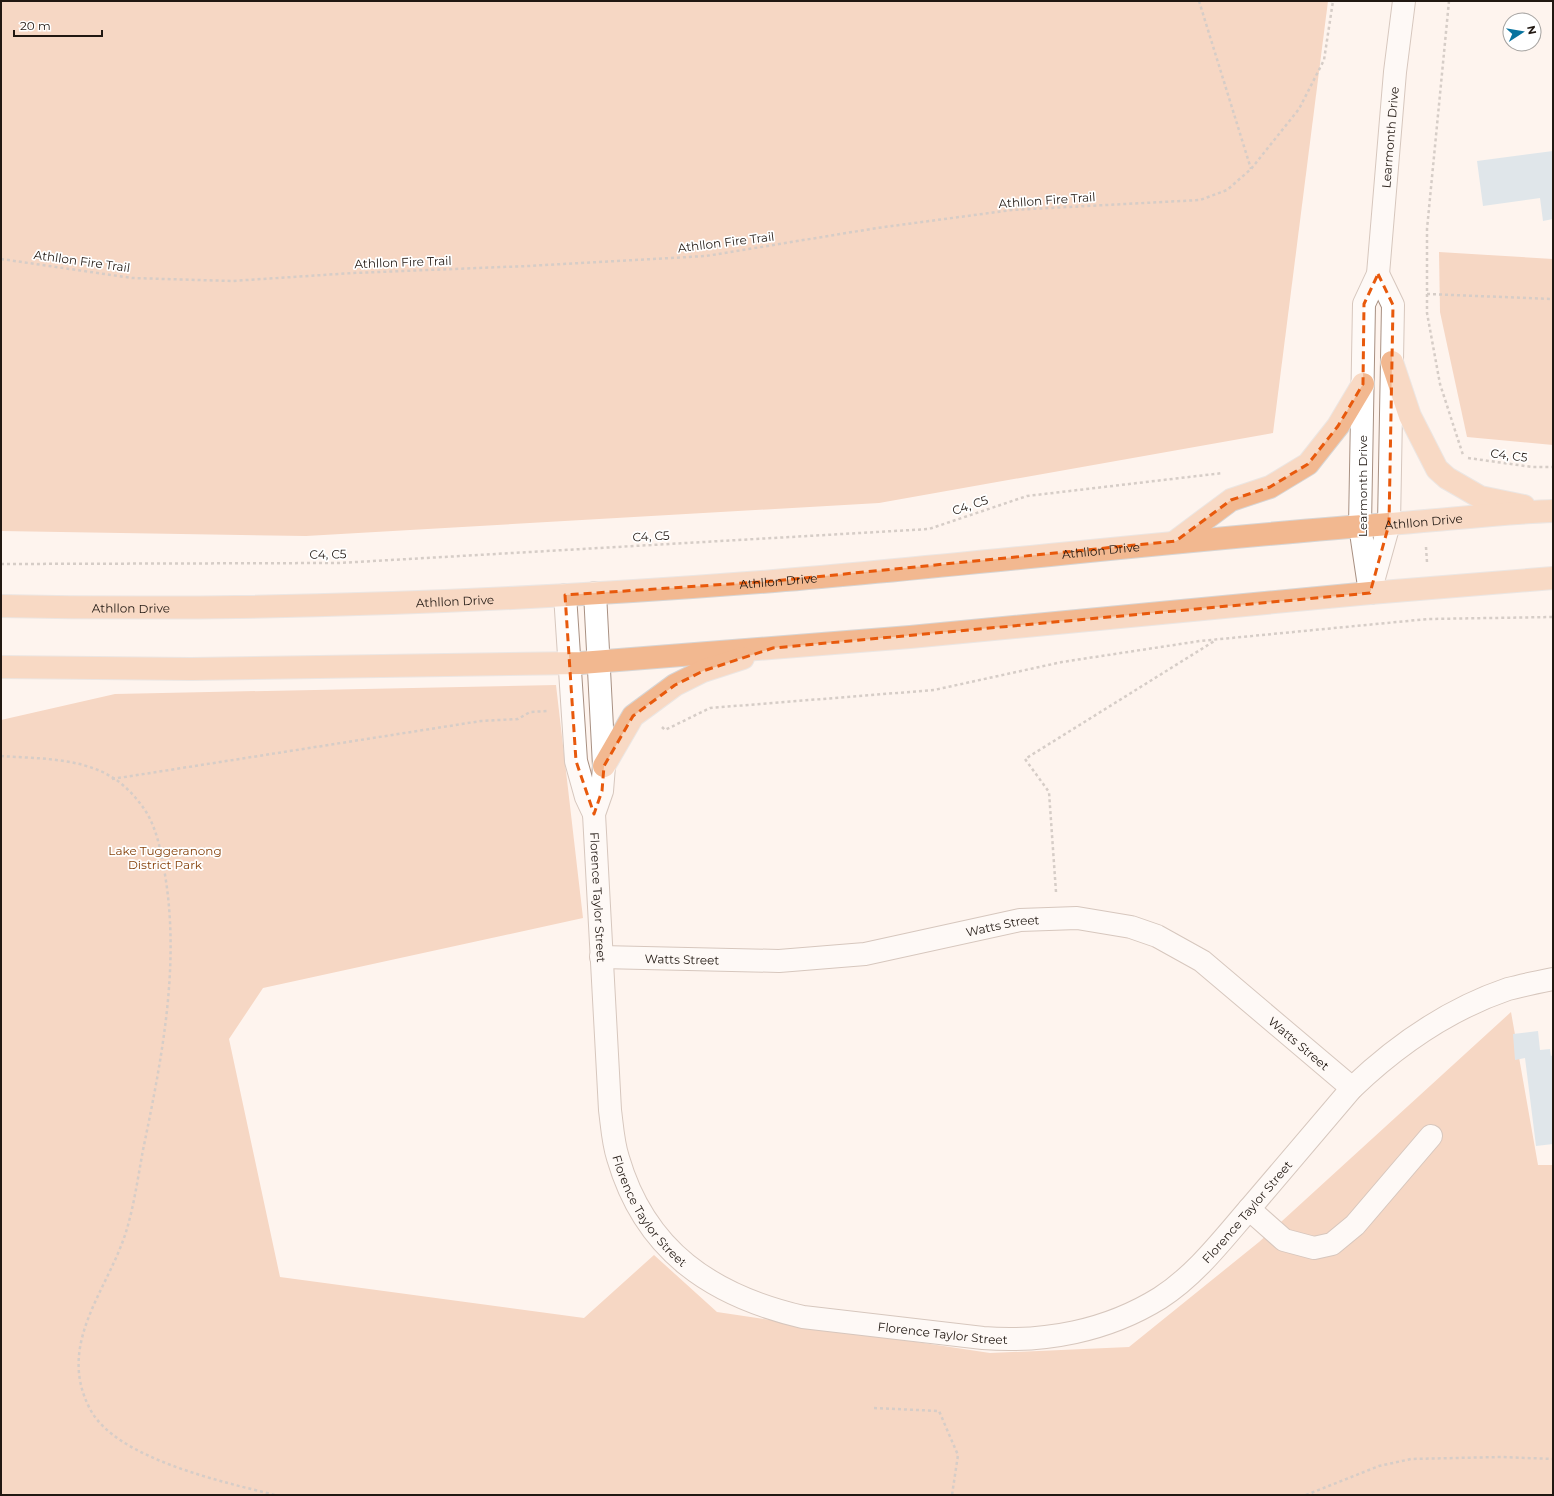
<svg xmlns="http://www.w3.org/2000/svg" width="1554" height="1496" viewBox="0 0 1554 1496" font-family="Montserrat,sans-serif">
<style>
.green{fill:#eeb390}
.building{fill:#bcd6e5}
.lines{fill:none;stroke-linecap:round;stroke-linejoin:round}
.minor-casing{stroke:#a89082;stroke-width:24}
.major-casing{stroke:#d7d5d4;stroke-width:24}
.path{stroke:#a79d97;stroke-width:2.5;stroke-dasharray:3 3;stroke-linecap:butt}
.minor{stroke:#fff;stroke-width:22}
.major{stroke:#f2b890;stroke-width:22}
.marked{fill:none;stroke:#e8590c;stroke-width:3;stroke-dasharray:8 5;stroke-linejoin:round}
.labels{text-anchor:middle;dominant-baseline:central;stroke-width:3.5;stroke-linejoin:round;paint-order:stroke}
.street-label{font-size:12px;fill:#211812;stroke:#fff}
.park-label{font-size:12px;fill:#85410a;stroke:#fff}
</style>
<rect width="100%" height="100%" fill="#fef4ee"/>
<g class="green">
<polygon points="1,1 1328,1 1273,433 879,503 306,536 1,531"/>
<polygon points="1439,252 1553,259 1553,445 1467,437 1440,312"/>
<polygon points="556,685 583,918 263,988 229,1039 280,1277 584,1318 654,1255 717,1312 990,1353 1129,1347 1259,1242 1511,1012 1538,1165 1553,1165 1553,1495 1,1495 1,720 115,694"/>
</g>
<g class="building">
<polygon points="1553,151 1553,219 1543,221 1540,198 1483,206 1477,161"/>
<polygon points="1538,1031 1540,1050 1550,1049 1551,1056 1553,1055 1553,1144 1536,1146 1525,1058 1515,1060 1513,1034"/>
</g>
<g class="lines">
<defs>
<g id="minor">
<polyline points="1372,585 1389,524 1393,305 1378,274"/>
<path id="s1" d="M 595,593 L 604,766 L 602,791 L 594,814 L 610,1110 C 612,1125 613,1143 618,1158 C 645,1251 712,1296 803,1317 L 983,1338 C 1044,1343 1107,1331 1160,1298 C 1196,1275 1223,1239 1250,1208 C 1284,1168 1318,1128 1352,1088 C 1397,1045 1449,1009 1508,989 C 1523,985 1538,982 1553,979"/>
<path id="s2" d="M 1370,593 L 1360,526 L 1364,304 L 1378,274 L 1395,72 L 1404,1"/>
<polyline points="565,595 576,761 586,797 594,814"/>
<path id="s3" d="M 601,957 L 779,961 L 865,954 L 1020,920 L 1077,918 L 1131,927 L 1157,936 L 1202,961 L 1352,1088"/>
<polyline points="1249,1209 1284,1240 1314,1248 1332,1244 1355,1225 1431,1136"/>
</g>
<g id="major">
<polyline points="1392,362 1410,416 1437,469 1447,478 1480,497 1524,506"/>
<polyline points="1176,541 1231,500 1270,487 1308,464 1338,426 1363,384"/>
<path id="s4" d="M 1,606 C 257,612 519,601 774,581 C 980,564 1184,539 1389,524 C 1444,520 1498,513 1553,511"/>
<polyline points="1,667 191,669 581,663 910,637 1370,593 1553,578"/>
<polyline points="604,766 633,716 675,685 703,671 743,658"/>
</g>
</defs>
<use href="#minor" class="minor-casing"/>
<use href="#major" class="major-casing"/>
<g class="path">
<polyline points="1199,1 1251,169"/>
<polyline points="1449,1 1427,229 1427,313 1440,384 1463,455"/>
<polyline points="1,259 132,278 232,281 353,273 528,266 706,256 877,228 1012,210 1200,200 1227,190 1251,169 1299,109 1324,60 1333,1"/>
<polyline points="1427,294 1553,299"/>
<polyline points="1468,458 1532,467 1553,467"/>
<polyline points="1426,547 1427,562"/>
<polyline points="1,564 339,563 929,529 1027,496 1223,473"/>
<polyline points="662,727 665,730 710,708 934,690 1062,662 1200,641 1428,619 1553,617"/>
<path d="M 1,756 C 42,759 91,757 124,786 C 135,796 145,808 151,821 C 158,836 161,853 164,869 C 181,962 162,1058 143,1150 C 138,1177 134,1206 126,1232 C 107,1292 56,1344 90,1409 C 116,1459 224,1482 275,1495"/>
<polyline points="112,779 481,721 518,719 530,712 547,711"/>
<polyline points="1056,892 1049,792 1025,759 1216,640"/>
<polyline points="874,1408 939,1411 958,1455 952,1495"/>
<polyline points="1306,1495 1379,1466 1411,1459 1501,1457 1553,1459"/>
</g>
<use href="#minor" class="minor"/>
<use href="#major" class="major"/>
</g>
<path d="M0 0H1554V1496H0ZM 1378,274 L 1393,305 L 1389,524 L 1370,593 L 773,648 L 703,671 L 675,685 L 633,716 L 604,766 L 602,791 L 594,814 L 576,761 L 565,595 L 774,581 L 1176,541 L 1231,500 L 1270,487 L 1308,464 L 1338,426 L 1363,384 L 1364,304 Z" fill="#fef4ee" fill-opacity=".55" fill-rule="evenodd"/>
<path class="marked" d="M 1378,274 L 1393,305 L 1389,524 L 1370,593 L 773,648 L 703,671 L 675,685 L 633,716 L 604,766 L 602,791 L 594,814 L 576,761 L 565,595 L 774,581 L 1176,541 L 1231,500 L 1270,487 L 1308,464 L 1338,426 L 1363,384 L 1364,304 Z"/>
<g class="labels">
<g class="street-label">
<text stroke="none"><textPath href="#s2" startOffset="460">Learmonth Drive</textPath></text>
<text transform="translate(1047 200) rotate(-4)">Athllon Fire Trail</text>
<text transform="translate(726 242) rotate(-7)">Athllon Fire Trail</text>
<text transform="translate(82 261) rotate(8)">Athllon Fire Trail</text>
<text transform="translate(403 262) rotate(-2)">Athllon Fire Trail</text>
<text transform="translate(1509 455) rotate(7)">C4, C5</text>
<text transform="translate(1362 486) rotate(-90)">Learmonth Drive</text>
<text transform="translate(970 505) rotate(-19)">C4, C5</text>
<text stroke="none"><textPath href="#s4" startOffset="1426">Athllon Drive</textPath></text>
<text transform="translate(651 536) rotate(-3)">C4, C5</text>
<text stroke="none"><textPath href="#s4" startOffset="1102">Athllon Drive</textPath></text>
<text transform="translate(328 554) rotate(-1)">C4, C5</text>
<text stroke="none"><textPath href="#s4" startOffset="778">Athllon Drive</textPath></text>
<text stroke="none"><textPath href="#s4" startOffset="454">Athllon Drive</textPath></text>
<text stroke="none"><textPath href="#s4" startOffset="130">Athllon Drive</textPath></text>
<text stroke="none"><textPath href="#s1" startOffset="306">Florence Taylor Street</textPath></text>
<text stroke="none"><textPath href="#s3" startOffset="405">Watts Street</textPath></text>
<text stroke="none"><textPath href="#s3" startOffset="81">Watts Street</textPath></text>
<text stroke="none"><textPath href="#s3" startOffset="741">Watts Street</textPath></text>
<text stroke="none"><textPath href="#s1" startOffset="630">Florence Taylor Street</textPath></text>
<text stroke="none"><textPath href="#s1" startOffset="1314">Florence Taylor Street</textPath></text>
<text stroke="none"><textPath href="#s1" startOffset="966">Florence Taylor Street</textPath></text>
</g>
<g class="park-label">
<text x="165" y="850">Lake Tuggeranong<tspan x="165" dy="14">District Park</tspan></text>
</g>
</g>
<rect width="1554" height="1496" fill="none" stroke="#211812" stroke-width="4"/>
<g transform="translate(1522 32) rotate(78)"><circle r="19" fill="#ffffff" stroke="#a6a3a0"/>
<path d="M0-3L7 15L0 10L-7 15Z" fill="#07739e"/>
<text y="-6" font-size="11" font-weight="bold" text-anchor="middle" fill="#211812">N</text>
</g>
<path d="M14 30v6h88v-6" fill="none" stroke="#211812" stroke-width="2"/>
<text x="20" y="30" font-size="12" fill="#211812" stroke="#ffffff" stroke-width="3" paint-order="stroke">20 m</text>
</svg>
